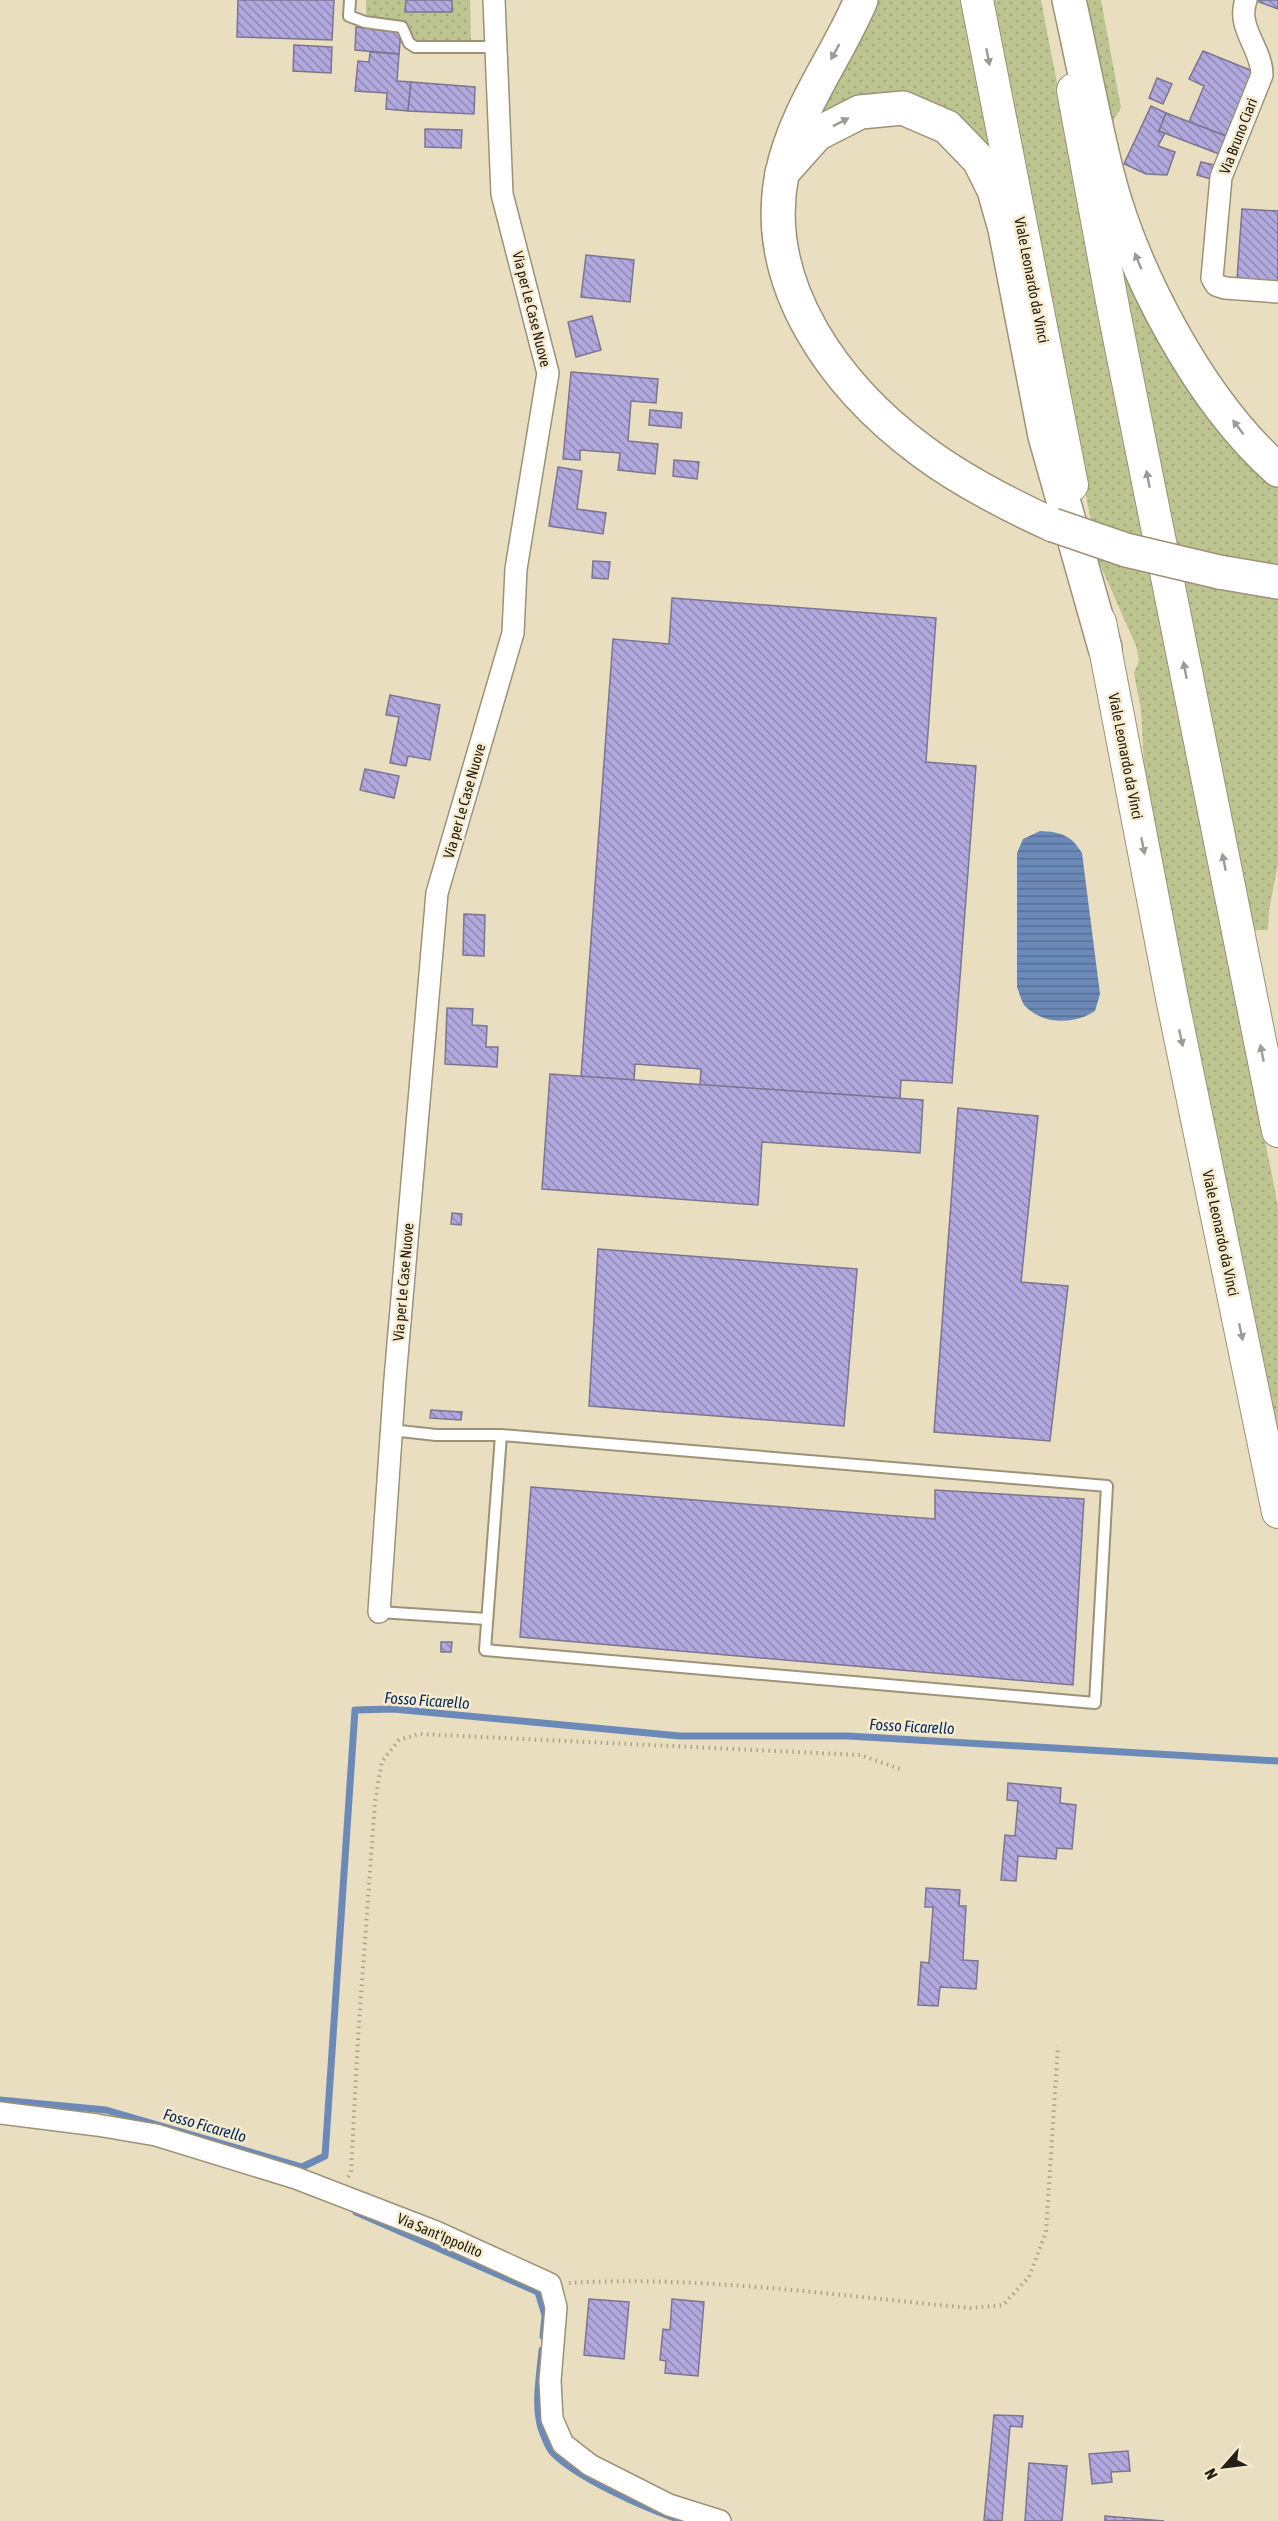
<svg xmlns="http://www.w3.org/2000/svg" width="1278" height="2521" viewBox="0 0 1278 2521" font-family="'Asap Condensed',sans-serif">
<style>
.grass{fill:url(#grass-dots)}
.water{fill:url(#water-rules)}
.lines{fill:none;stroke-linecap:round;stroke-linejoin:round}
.stream{stroke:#6c8ab8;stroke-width:7}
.building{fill:url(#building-back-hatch);stroke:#7a7691;stroke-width:1.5}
.lane-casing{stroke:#9d9277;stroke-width:14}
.street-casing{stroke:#9d9277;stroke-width:24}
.primary-casing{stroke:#9d9277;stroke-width:34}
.highway-casing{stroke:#9d9277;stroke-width:36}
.path{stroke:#aba28a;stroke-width:4;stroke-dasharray:1.5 4.5;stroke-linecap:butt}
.lane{stroke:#fff;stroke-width:10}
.street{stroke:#fff;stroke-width:21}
.primary{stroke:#fff;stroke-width:32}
.highway{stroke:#fff;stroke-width:33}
.highway-bridge-casing{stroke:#9d9277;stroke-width:36;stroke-linecap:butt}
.highway-bridge{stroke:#fff;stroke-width:33}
.oneway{fill:#9d9b96}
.labels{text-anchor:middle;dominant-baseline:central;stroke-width:5;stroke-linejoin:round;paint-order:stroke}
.street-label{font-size:15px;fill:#252116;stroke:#f7ebce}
.water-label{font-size:16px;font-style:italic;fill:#052c63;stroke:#f7ebce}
</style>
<defs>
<pattern id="grass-dots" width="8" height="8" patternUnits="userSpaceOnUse" patternTransform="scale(1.5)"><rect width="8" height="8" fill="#bcc490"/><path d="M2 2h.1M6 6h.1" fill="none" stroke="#a1a87b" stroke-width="1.8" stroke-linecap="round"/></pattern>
<pattern id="water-rules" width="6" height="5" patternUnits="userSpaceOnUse" patternTransform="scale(1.5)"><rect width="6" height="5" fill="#6c8ab8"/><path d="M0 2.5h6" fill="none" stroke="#597095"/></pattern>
<pattern id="building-back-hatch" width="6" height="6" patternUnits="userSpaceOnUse" patternTransform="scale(1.5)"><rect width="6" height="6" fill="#b1a8de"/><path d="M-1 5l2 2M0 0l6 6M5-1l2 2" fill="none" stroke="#9088b3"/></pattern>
</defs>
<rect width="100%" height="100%" fill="#eadec1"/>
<g class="grass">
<polygon points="366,0 470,0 471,41 412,42 406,23 366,18"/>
<polygon points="870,0 963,0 995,166 957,123 826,113 809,115"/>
<polygon points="988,0 1041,0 1049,42 1278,1206 1278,1448 1146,800 1141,710 1134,673 1139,661 1136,646 1099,562"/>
<polygon points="1081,0 1101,0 1121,108 1110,126"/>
<polygon points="1119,257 1278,482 1278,564 1228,557 1228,589 1278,597 1278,864 1269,910 1268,930 1254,930"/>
</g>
<path class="water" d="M 1040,831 C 1061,832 1071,835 1082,853 L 1100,994 L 1095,1011 C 1074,1025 1042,1025 1024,1005 C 1021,1000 1019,992 1017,987 L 1017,853 L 1023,839 Z"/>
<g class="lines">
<g class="stream">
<polyline points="0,2100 106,2110 302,2167 325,2156 355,1710 393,1709 680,1736 848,1736 1278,1761"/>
<polyline points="356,2212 538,2292 545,2315 543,2336"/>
<path d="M 542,2350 C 540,2374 534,2404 541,2428 C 544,2436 548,2448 553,2453 C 579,2479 649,2510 684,2521"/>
</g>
</g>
<g class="building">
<polygon points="238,0 334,0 332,40 237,37"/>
<polygon points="406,0 452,0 452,12 405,12"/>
<polygon points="1259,0 1278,0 1278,9 1259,2"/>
<polygon points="356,27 401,31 399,54 355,50"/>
<polygon points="294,45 332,47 331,73 293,71"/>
<polygon points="1203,51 1255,72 1226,136 1189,122 1204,86 1189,79"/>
<polygon points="370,52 399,54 397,81 411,82 408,111 386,109 387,93 355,91 358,61 369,62"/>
<polygon points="1157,78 1172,84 1163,104 1149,98"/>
<polygon points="411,82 475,87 474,114 408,111"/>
<polygon points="1151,106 1166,113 1159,131 1165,133 1158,146 1175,152 1167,175 1146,174 1124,164"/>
<polygon points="1166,113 1226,136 1219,154 1159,131"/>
<polygon points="425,129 462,130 461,148 425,147"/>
<polygon points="1201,162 1215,165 1211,179 1197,175"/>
<polygon points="1242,209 1278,211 1278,283 1237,279"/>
<polygon points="586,255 634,260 630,302 581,297"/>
<polygon points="592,316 601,350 576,357 568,322"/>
<polygon points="571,372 658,379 656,403 631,401 628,441 658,444 655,474 618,470 620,453 580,450 580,460 563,459"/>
<polygon points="650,410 682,413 681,428 649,425"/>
<polygon points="674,460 699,462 697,479 673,476"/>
<polygon points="558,467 582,471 577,509 606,513 603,534 549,526"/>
<polygon points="593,561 610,562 608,579 592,578"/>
<polygon points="672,598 936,618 926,762 976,766 952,1083 901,1080 900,1099 700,1085 701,1069 635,1064 634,1080 581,1077 613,639 669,644"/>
<polygon points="390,695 440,705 430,760 408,756 406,766 390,763 399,717 386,715"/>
<polygon points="365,769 399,776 394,798 360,790"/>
<polygon points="464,914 485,915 484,956 463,955"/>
<polygon points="447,1008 473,1009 472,1025 487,1026 486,1047 498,1047 497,1067 445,1064"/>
<polygon points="550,1074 923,1100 920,1153 762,1142 758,1205 542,1189"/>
<polygon points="958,1108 1038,1116 1021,1282 1068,1286 1050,1441 934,1432"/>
<polygon points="452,1213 462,1214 461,1225 451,1224"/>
<polygon points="598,1249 857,1269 844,1426 589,1406"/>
<polygon points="431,1410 462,1412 461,1420 430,1418"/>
<polygon points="531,1487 935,1519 935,1490 1084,1499 1073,1685 520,1637"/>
<polygon points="441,1642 452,1642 451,1652 441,1652"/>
<polygon points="1008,1783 1061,1788 1060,1803 1076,1805 1072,1849 1057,1848 1056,1859 1018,1856 1016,1881 1001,1880 1005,1835 1015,1836 1018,1801 1007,1800"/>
<polygon points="926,1888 960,1890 959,1906 966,1906 963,1960 978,1961 976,1989 940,1987 938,2006 918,2005 921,1962 929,1963 933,1907 925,1907"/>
<polygon points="589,2299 629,2302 624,2359 584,2355"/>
<polygon points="672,2299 704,2302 698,2376 665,2373 666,2361 660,2360 663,2329 670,2330"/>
<polygon points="994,2415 1023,2416 1022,2427 1010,2426 1002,2521 984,2520"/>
<polygon points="1128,2451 1130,2471 1111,2472 1112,2482 1092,2484 1089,2454"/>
<polygon points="1029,2463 1067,2466 1062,2521 1025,2521"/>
<polygon points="1105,2516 1164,2521 1105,2521"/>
</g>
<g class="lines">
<defs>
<g id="lane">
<polyline points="350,0 349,16 365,22 402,27 409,43 415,47 496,47"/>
<polyline points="391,1430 436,1435 501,1435 1107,1486 1095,1703 485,1650 501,1435"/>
<polyline points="379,1612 487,1619"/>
</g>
<g id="street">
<path d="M 1246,0 C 1236,28 1262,48 1262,75 L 1221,177 L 1212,278 L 1216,285 L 1225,288 L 1278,292"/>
<polyline points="379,1612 395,1379 437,893 513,633 516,569 548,373 502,194 494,0"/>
<polyline points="0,2113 97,2125 156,2135 296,2178 436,2232 550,2284 556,2307 550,2381 552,2419 563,2444 590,2465 669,2505 720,2521"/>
</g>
<g id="primary">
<polyline points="977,0 1072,485"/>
<polyline points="1073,90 1114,312 1278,1131"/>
<polyline points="1100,622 1172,998 1278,1512"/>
</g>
<g id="highway">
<path d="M 861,0 C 836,59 795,110 782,174 C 760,286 837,388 922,451 C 962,481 1007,504 1053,525"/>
<path d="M 1069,0 C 1082,58 1093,116 1107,173 C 1133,274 1200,401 1278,470"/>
<polyline points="782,173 817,134 860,112 903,108 947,127 979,160 994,190 1005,229 1045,436 1105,648"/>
<polyline points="1219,572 1278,582"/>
</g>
</defs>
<use href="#lane" class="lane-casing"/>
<use href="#street" class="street-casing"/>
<use href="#primary" class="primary-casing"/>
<use href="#highway" class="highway-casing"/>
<g class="path">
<polyline points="348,2177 351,2172 358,2038 375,1801 382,1761 399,1740 419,1734 860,1755 903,1770"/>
<path d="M 569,2283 C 700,2275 839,2296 971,2308 L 1003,2305 L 1029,2277 L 1046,2232 L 1058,2046"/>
</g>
<use href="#lane" class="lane"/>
<use href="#street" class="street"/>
<use href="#primary" class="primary"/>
<use href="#highway" class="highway"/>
<defs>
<polyline id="highway-bridge" points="1053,525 1126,550 1219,572"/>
</defs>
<use href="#highway-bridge" class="highway-bridge-casing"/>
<use href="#highway-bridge" class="highway-bridge"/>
</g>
<defs><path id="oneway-solid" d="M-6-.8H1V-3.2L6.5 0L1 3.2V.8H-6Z" transform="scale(1.5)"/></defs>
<g class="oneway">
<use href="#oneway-solid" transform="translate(835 52) rotate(119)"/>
<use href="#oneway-solid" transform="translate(988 57) rotate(79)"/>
<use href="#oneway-solid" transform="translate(841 122) rotate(-27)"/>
<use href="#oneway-solid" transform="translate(1138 261) rotate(-113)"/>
<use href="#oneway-solid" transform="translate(1238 427) rotate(-127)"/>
<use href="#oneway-solid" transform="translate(1148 479) rotate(-101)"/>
<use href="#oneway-solid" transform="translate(1185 670) rotate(-101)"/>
<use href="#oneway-solid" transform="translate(1143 846) rotate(79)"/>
<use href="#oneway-solid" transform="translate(1224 862) rotate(-101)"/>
<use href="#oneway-solid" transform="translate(1181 1038) rotate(78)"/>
<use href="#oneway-solid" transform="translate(1262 1053) rotate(-101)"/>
<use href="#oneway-solid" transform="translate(1241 1332) rotate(78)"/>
</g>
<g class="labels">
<g class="street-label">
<text transform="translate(1238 136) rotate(-69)">Via Bruno Ciari</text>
<text transform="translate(1032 280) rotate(79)">Viale Leonardo da Vinci</text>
<text transform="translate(532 309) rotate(76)">Via per Le Case Nuove</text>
<text transform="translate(1126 756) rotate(79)">Viale Leonardo da Vinci</text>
<text transform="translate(464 801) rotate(-74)">Via per Le Case Nuove</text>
<text transform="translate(1221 1233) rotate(78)">Viale Leonardo da Vinci</text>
<text transform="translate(403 1282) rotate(-85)">Via per Le Case Nuove</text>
<text transform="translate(440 2235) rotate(23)">Via Sant'Ippolito</text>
</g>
<g class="water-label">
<text transform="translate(427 1700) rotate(4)">Fosso Ficarello</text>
<text transform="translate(912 1726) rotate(3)">Fosso Ficarello</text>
<text transform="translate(205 2125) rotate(16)">Fosso Ficarello</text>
</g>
</g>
<g transform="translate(1224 2467) rotate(242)" stroke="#f7ebce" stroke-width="4.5" paint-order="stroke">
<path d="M0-4.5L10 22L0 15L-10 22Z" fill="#252116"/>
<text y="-9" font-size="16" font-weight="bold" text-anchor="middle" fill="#252116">N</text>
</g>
</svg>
